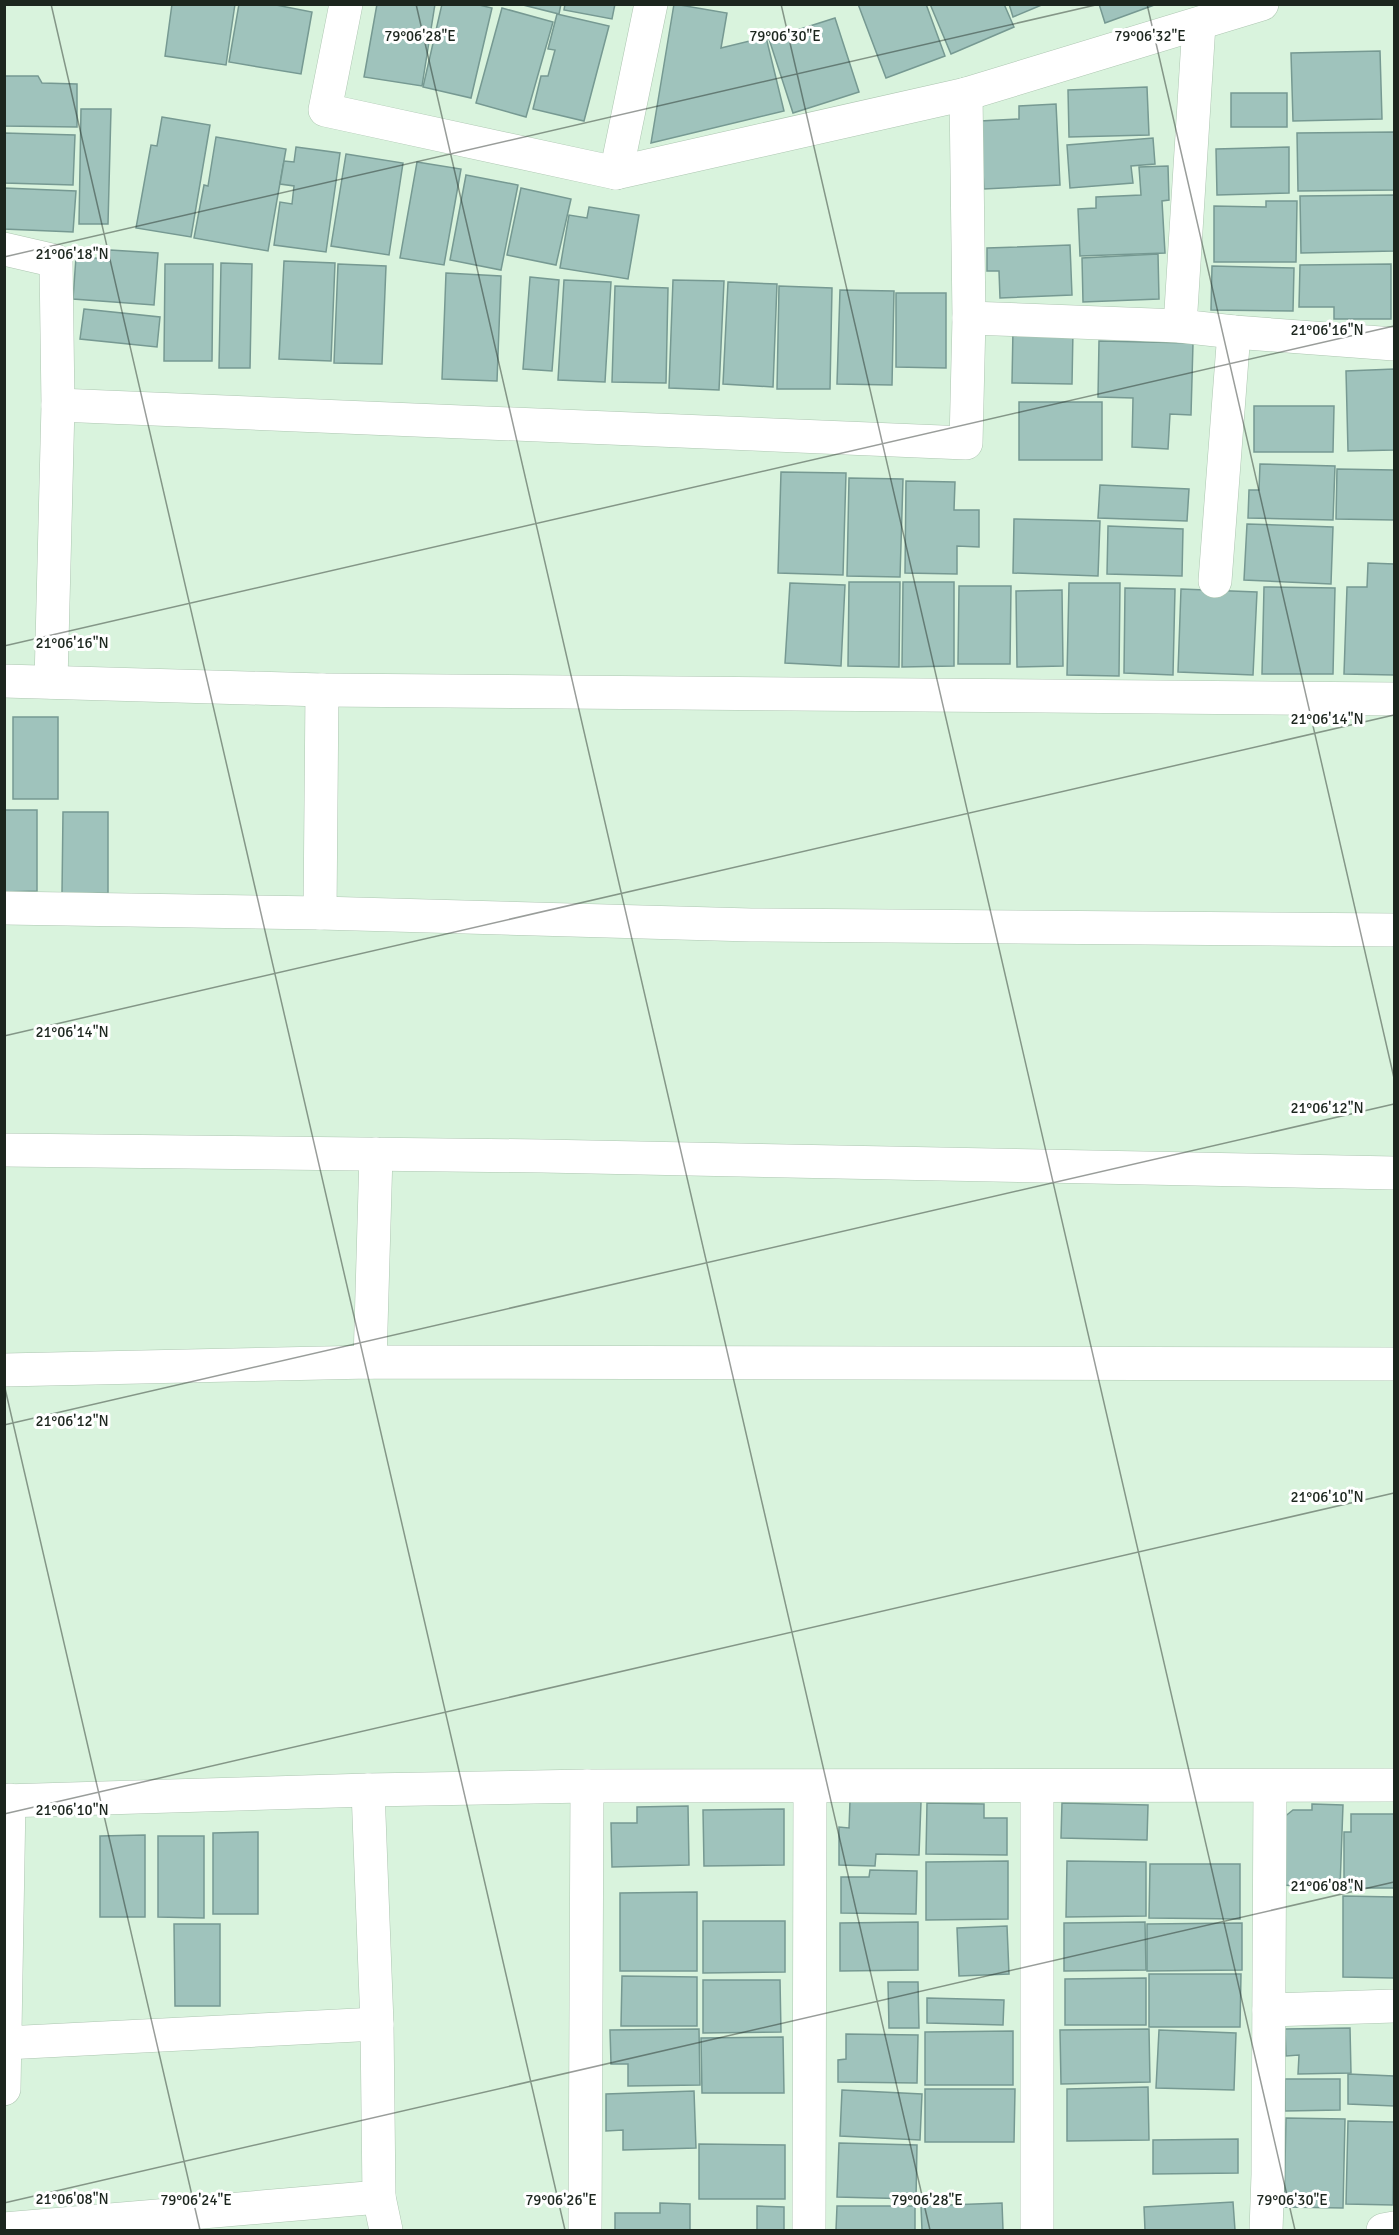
<svg xmlns="http://www.w3.org/2000/svg" width="1399" height="2235" viewBox="0 0 1399 2235" font-family="Signika,sans-serif">
<style>
.building{fill:#9fc3bc;stroke:#769992;stroke-width:1.5}
.lines{fill:none;stroke-linecap:round;stroke-linejoin:round}
.minor-casing{stroke:#adc6b1;stroke-width:34}
.minor{stroke:#fff;stroke-width:33}
.ticks{fill:none;stroke:#1c261e;stroke-width:1.5;stroke-opacity:0.45}
.ticks-label{font-size:15px;text-anchor:middle;fill:#1c261e;stroke:#fff;stroke-width:6;stroke-linejoin:round;paint-order:stroke}
</style>
<rect width="100%" height="100%" fill="#d9f3dd"/>
<g class="building">
<polygon points="172,4 235,4 226,65 165,56"/>
<polygon points="239,4 271,4 312,12 301,74 229,62"/>
<polygon points="377,4 435,4 422,86 364,77"/>
<polygon points="442,4 475,4 492,8 471,98 423,87"/>
<polygon points="519,4 561,4 559,14"/>
<polygon points="565,4 615,4 612,19 564,10"/>
<polygon points="674,4 727,13 721,48 766,37 784,111 651,143"/>
<polygon points="858,4 926,4 945,56 886,78"/>
<polygon points="930,4 1004,4 1014,27 951,54"/>
<polygon points="1009,4 1044,4 1013,17"/>
<polygon points="1099,4 1157,4 1105,23"/>
<polygon points="502,8 553,22 526,117 476,103"/>
<polygon points="557,14 609,26 584,121 533,109 541,76 548,76 555,50 548,49"/>
<polygon points="835,18 859,92 793,113 769,39"/>
<polygon points="1380,51 1382,119 1293,121 1291,53"/>
<polygon points="4,76 38,76 42,83 77,84 77,127 4,126"/>
<polygon points="1147,87 1149,135 1069,137 1068,90"/>
<rect x="1231" y="93" width="56" height="34"/>
<polygon points="1056,104 1060,185 984,189 980,121 1019,119 1019,106"/>
<polygon points="81,109 111,109 108,224 79,224"/>
<polygon points="162,117 210,125 191,237 136,228 151,145 157,146"/>
<polygon points="1394,132 1394,190 1298,191 1297,133"/>
<polygon points="4,133 75,135 73,185 4,183"/>
<polygon points="216,137 286,149 268,251 194,238 204,185 208,186"/>
<polygon points="1153,138 1155,164 1131,166 1133,183 1070,188 1067,145"/>
<polygon points="296,147 340,153 326,252 274,245 280,202 292,204 294,186 280,184 284,161 294,162"/>
<polygon points="1289,147 1289,193 1217,195 1216,149"/>
<polygon points="346,154 403,163 389,255 331,246"/>
<polygon points="417,162 461,169 444,265 400,258"/>
<polygon points="1168,166 1169,200 1162,201 1165,253 1080,256 1078,209 1096,208 1096,197 1141,195 1139,167"/>
<polygon points="466,175 518,185 501,270 450,260"/>
<polygon points="4,188 76,191 73,232 4,229"/>
<polygon points="521,188 571,199 556,265 507,255"/>
<polygon points="1394,195 1394,251 1301,253 1300,196"/>
<polygon points="1266,201 1297,201 1296,262 1214,262 1214,206 1266,207"/>
<polygon points="589,207 639,215 628,279 560,268 569,215 587,218"/>
<polygon points="1070,245 1072,295 1000,298 999,271 987,271 987,248"/>
<polygon points="110,250 158,253 154,305 73,299 76,257 110,259"/>
<polygon points="1158,254 1159,299 1083,302 1082,258"/>
<polygon points="284,261 335,263 331,361 279,359"/>
<polygon points="221,263 252,264 250,368 219,368"/>
<polygon points="165,264 213,264 212,361 164,361"/>
<polygon points="338,264 386,266 382,364 334,363"/>
<polygon points="1391,264 1391,319 1334,319 1334,307 1299,307 1300,265"/>
<polygon points="1212,266 1294,268 1293,311 1211,310"/>
<polygon points="446,273 501,276 497,381 442,379"/>
<polygon points="530,277 559,280 552,371 523,369"/>
<polygon points="564,280 611,282 605,382 558,380"/>
<polygon points="673,280 724,281 719,390 669,388"/>
<polygon points="728,282 777,284 773,387 723,384"/>
<polygon points="615,286 668,288 666,383 612,382"/>
<polygon points="779,286 832,288 830,389 777,389"/>
<polygon points="840,290 894,291 892,385 837,384"/>
<polygon points="896,293 946,293 946,368 896,367"/>
<polygon points="84,309 160,317 157,347 80,339"/>
<polygon points="1013,328 1073,330 1072,384 1012,383"/>
<polygon points="1099,341 1193,343 1191,415 1170,414 1168,449 1132,447 1133,398 1098,397"/>
<polygon points="1394,369 1394,450 1348,451 1346,371"/>
<rect x="1019" y="402" width="83" height="58"/>
<polygon points="1254,406 1334,406 1333,452 1254,452"/>
<polygon points="1260,464 1335,466 1333,520 1248,518 1249,490 1259,490"/>
<polygon points="1337,469 1394,470 1394,520 1336,519"/>
<polygon points="781,472 846,473 843,575 778,573"/>
<polygon points="849,478 903,479 900,577 847,576"/>
<polygon points="906,481 955,482 954,510 979,510 979,547 957,546 957,574 905,573"/>
<polygon points="1100,485 1189,489 1187,521 1098,518"/>
<polygon points="1014,519 1100,521 1098,576 1013,573"/>
<polygon points="1247,524 1333,527 1331,584 1244,580"/>
<polygon points="1108,526 1183,529 1182,576 1107,574"/>
<polygon points="1368,563 1394,564 1394,675 1344,674 1347,587 1367,587"/>
<polygon points="849,582 900,582 899,667 848,666"/>
<polygon points="903,582 954,582 954,666 902,667"/>
<polygon points="790,583 845,585 841,666 785,663"/>
<polygon points="1069,583 1120,583 1119,676 1067,675"/>
<polygon points="959,586 1011,586 1010,664 958,664"/>
<polygon points="1264,587 1335,588 1333,674 1262,674"/>
<polygon points="1125,588 1175,589 1173,675 1124,673"/>
<polygon points="1181,589 1257,592 1253,675 1178,672"/>
<polygon points="1062,590 1063,666 1017,667 1016,591"/>
<rect x="13" y="717" width="45" height="82"/>
<polygon points="4,810 37,810 37,891 4,892"/>
<polygon points="63,812 108,812 108,893 62,894"/>
<polygon points="850,1801 921,1802 919,1855 876,1854 875,1866 839,1865 839,1827 849,1828"/>
<polygon points="927,1803 984,1804 984,1818 1007,1818 1007,1855 926,1854"/>
<polygon points="1062,1803 1148,1805 1147,1840 1061,1838"/>
<polygon points="1312,1804 1343,1805 1340,1888 1281,1885 1283,1818 1293,1810 1312,1810"/>
<polygon points="688,1806 689,1865 612,1867 611,1823 637,1823 637,1807"/>
<polygon points="784,1809 784,1865 704,1866 703,1810"/>
<polygon points="1351,1814 1394,1814 1394,1888 1344,1888 1344,1832 1351,1832"/>
<polygon points="258,1832 258,1914 213,1914 213,1833"/>
<polygon points="145,1835 145,1917 100,1917 100,1836"/>
<polygon points="158,1836 204,1836 204,1918 158,1917"/>
<polygon points="1008,1861 1008,1919 926,1920 926,1862"/>
<polygon points="1067,1861 1146,1862 1146,1916 1066,1917"/>
<polygon points="1150,1864 1240,1864 1240,1919 1149,1918"/>
<polygon points="870,1870 917,1871 916,1914 841,1913 841,1877 869,1877"/>
<polygon points="697,1892 697,1971 620,1971 620,1893"/>
<polygon points="1343,1896 1394,1897 1394,1978 1343,1977"/>
<polygon points="703,1921 785,1921 785,1972 703,1973"/>
<polygon points="918,1922 918,1970 840,1971 840,1923"/>
<polygon points="1145,1922 1146,1970 1064,1971 1064,1923"/>
<polygon points="1242,1923 1242,1970 1147,1971 1147,1924"/>
<polygon points="174,1924 220,1924 220,2006 175,2006"/>
<polygon points="1007,1926 1009,1974 959,1976 957,1928"/>
<polygon points="1149,1974 1241,1974 1240,2027 1149,2027"/>
<polygon points="622,1976 697,1977 697,2026 621,2026"/>
<polygon points="1146,1978 1146,2025 1065,2025 1065,1979"/>
<polygon points="703,1980 780,1980 781,2032 703,2033"/>
<polygon points="888,1982 918,1982 919,2028 889,2028"/>
<polygon points="927,1998 1004,2000 1003,2025 927,2023"/>
<polygon points="1350,2028 1351,2073 1298,2074 1299,2055 1286,2056 1285,2029"/>
<polygon points="699,2029 700,2085 628,2086 628,2064 611,2064 610,2030"/>
<polygon points="1149,2029 1150,2082 1061,2084 1060,2030"/>
<polygon points="1159,2030 1236,2033 1234,2090 1156,2088"/>
<polygon points="1013,2031 1013,2085 925,2085 925,2032"/>
<polygon points="846,2034 918,2035 917,2083 838,2082 838,2060 846,2059"/>
<polygon points="783,2037 784,2093 702,2093 701,2038"/>
<polygon points="1348,2074 1394,2076 1394,2106 1348,2104"/>
<polygon points="1285,2079 1340,2079 1340,2110 1285,2111"/>
<polygon points="1148,2087 1149,2140 1067,2141 1067,2089"/>
<polygon points="925,2089 1015,2089 1014,2142 925,2142"/>
<polygon points="842,2090 922,2094 920,2140 840,2136"/>
<polygon points="694,2091 696,2148 623,2150 623,2130 606,2131 606,2094"/>
<polygon points="1286,2118 1345,2119 1343,2208 1284,2207"/>
<polygon points="1348,2121 1394,2122 1393,2205 1346,2204"/>
<polygon points="1238,2139 1238,2173 1153,2174 1153,2140"/>
<polygon points="839,2143 917,2145 916,2199 837,2197"/>
<polygon points="699,2144 785,2145 785,2199 699,2199"/>
<polygon points="1233,2202 1235,2230 1145,2230 1144,2207"/>
<polygon points="660,2203 690,2204 690,2230 615,2230 615,2213 660,2213"/>
<polygon points="1002,2203 1003,2230 922,2230 921,2206"/>
<polygon points="757,2206 784,2207 784,2230 757,2230"/>
<polygon points="837,2206 915,2206 915,2230 836,2230"/>
</g>
<g class="lines">
<defs>
<g id="minor">
<polyline points="346,4 325,110 616,173 966,94 1262,4"/>
<polyline points="1199,24 1180,326 1234,332 1394,344"/>
<polyline points="616,173 651,4"/>
<polyline points="4,249 56,261 58,405 51,682"/>
<polyline points="969,318 1180,326"/>
<polyline points="58,405 966,443 969,318 966,94"/>
<polyline points="1215,581 1234,332"/>
<polyline points="4,681 322,690 1394,699"/>
<polyline points="4,908 320,913 751,925 1394,930"/>
<polyline points="320,913 322,690"/>
<polyline points="4,1150 542,1156 1394,1173"/>
<polyline points="370,1362 376,1154"/>
<polyline points="4,1370 370,1362 1394,1364"/>
<polyline points="1037,1787 1037,2230"/>
<polyline points="4,1801 368,1790 587,1786 1394,1785"/>
<polyline points="1269,2010 1394,2006"/>
<polyline points="5,2043 377,2024"/>
<polyline points="4,2089 9,1800"/>
<polyline points="379,2197 386,2230"/>
<polyline points="4,2229 379,2197 377,2024 368,1790"/>
<polyline points="585,2230 587,1786"/>
<polyline points="809,2230 810,1787"/>
<polyline points="1266,2230 1268,2175 1270,1786"/>
<polyline points="1383,2230 1394,2228"/>
</g>
</defs>
<use href="#minor" class="minor-casing"/>
<use href="#minor" class="minor"/>
</g>
<path class="ticks" d="M 51,4 L 565,2230M 416,4 L 930,2230M 781,4 L 1295,2230M 1147,4 L 1394,1078M 4,257 L 1100,4M 4,646 L 1394,326M 4,1036 L 1394,715M 4,1384 L 200,2230M 4,1425 L 1394,1104M 4,1814 L 1394,1493M 4,2203 L 1394,1882"/>
<g class="ticks-label">
<text x="420" y="41">79°06'28"E</text>
<text x="785" y="41">79°06'30"E</text>
<text x="1150" y="41">79°06'32"E</text>
<text x="72" y="259">21°06'18"N</text>
<text x="1327" y="335">21°06'16"N</text>
<text x="72" y="648">21°06'16"N</text>
<text x="1327" y="724">21°06'14"N</text>
<text x="72" y="1037">21°06'14"N</text>
<text x="1327" y="1113">21°06'12"N</text>
<text x="72" y="1426">21°06'12"N</text>
<text x="1327" y="1502">21°06'10"N</text>
<text x="72" y="1815">21°06'10"N</text>
<text x="1327" y="1891">21°06'08"N</text>
<text x="72" y="2204">21°06'08"N</text>
<text x="196" y="2205">79°06'24"E</text>
<text x="561" y="2205">79°06'26"E</text>
<text x="927" y="2205">79°06'28"E</text>
<text x="1292" y="2205">79°06'30"E</text>
</g>
<rect width="1399" height="2235" fill="none" stroke="#1c261e" stroke-width="12"/>
</svg>
